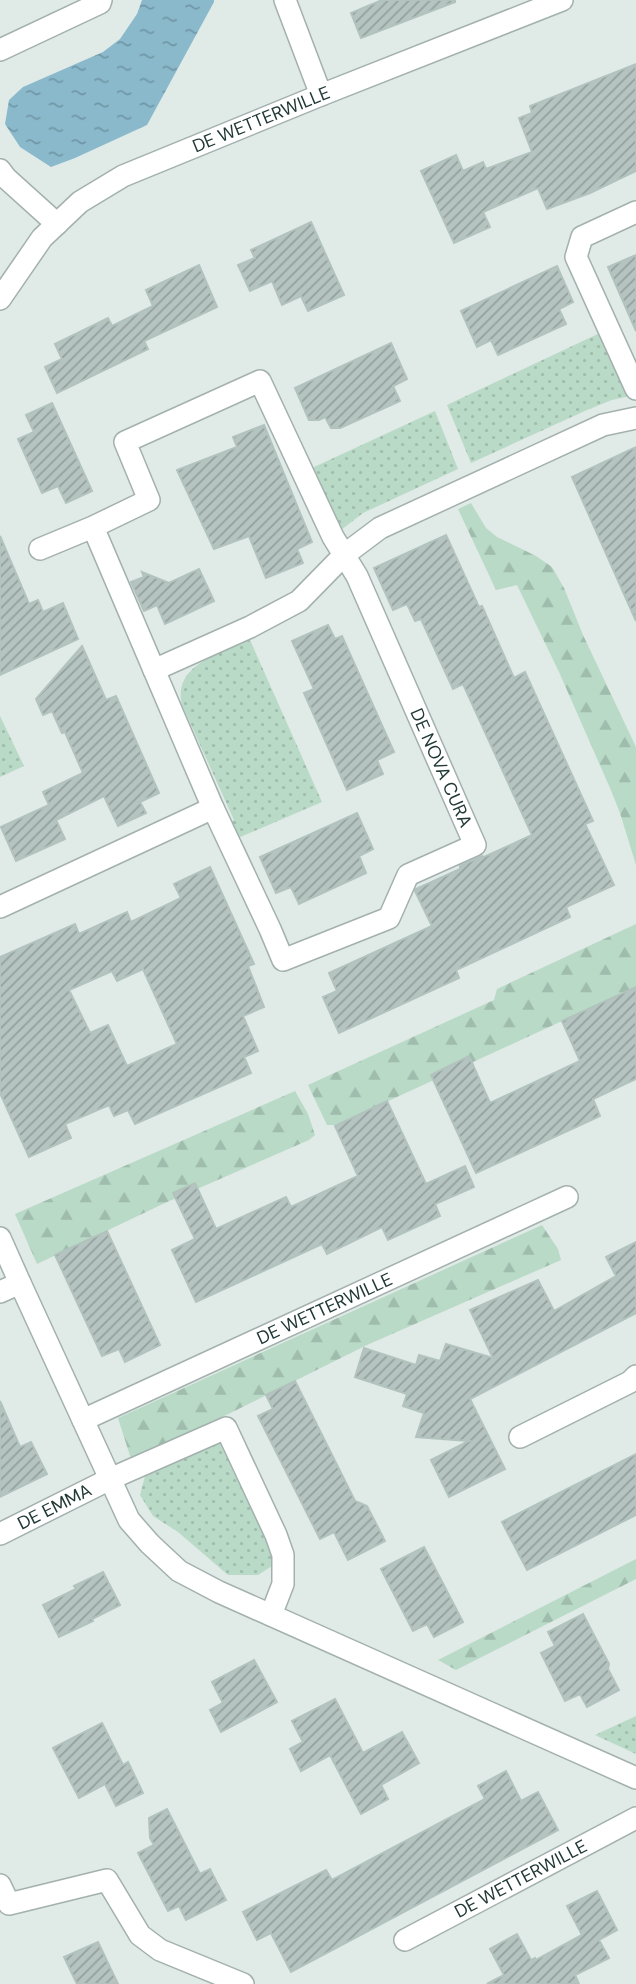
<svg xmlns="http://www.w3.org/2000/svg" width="636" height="1984" viewBox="0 0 636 1984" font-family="'DM Sans',sans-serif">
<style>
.grass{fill:url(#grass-dots)}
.forest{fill:url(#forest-firs)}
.water{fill:url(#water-ripples)}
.building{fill:url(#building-hatch);stroke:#b2c3be;stroke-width:2;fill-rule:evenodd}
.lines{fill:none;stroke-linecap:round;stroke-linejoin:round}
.minor-casing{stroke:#a3b1ae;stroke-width:24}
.minor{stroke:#fff;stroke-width:21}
.labels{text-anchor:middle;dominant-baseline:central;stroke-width:5;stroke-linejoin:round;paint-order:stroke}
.street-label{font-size:18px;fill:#213936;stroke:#f0f7f4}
</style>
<defs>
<pattern id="grass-dots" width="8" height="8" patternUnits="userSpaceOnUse" patternTransform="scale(1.75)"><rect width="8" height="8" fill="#b9dac7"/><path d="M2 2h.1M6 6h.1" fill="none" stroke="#9fbcac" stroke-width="1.8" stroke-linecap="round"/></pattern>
<pattern id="forest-firs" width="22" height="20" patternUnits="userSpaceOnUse" patternTransform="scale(1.75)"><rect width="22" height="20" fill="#b9dac7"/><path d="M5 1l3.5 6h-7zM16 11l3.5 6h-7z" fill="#9fbcac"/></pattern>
<pattern id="water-ripples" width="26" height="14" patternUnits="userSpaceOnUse" patternTransform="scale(1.75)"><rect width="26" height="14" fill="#8ab9cc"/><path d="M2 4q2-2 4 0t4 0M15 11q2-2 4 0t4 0" fill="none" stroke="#7097a6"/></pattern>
<pattern id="building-hatch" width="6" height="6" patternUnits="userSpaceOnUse" patternTransform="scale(1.75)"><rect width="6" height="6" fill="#b5c4c0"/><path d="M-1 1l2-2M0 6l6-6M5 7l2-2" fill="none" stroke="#93a09d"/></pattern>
</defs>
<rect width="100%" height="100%" fill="#e0eae7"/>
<g class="grass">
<polygon points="602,332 630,396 612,400 587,410 471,463 447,405"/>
<polygon points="435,411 458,469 363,513 341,530 312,468"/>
<path d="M 250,640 L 322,802 L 238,838 L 230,822 L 234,820 L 182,705 C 172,664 221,654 250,640 Z"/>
<polygon points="0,716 24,766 0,777"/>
<polygon points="220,1443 270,1549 272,1566 258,1575 228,1575 178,1532 153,1516 140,1495 145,1476 197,1450"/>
<polygon points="636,1716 636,1754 595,1735"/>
</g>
<g class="forest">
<polygon points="471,503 486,528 497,537 536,556 552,567 564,588 583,635 636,747 636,865 620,813 610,788 559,672 517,585 496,590 458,509"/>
<polygon points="636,924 636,987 336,1125 327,1125 308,1085 494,1000 497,989"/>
<polygon points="295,1091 308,1114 315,1135 309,1140 165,1203 37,1264 15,1214"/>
<polygon points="542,1225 558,1249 561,1260 367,1345 132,1462 118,1418"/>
<polygon points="636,1559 636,1579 456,1670 438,1660"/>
</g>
<polygon class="water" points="142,0 214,0 214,2 147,125 75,158 51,167 20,147 5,124 9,100 23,87 103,52 120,39 137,14"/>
<g class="building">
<polygon points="382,0 455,0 455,2 361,38 351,13"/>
<polygon points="636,64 636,171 590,193 547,209 538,188 483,212 490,227 454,243 421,171 456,155 463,171 483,162 486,169 532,152 519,118 532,113 530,106"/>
<polygon points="311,222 344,295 308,311 301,296 282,305 272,281 250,291 238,265 255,258 251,250"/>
<polygon points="636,255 636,331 608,267"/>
<polygon points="199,265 217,307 144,341 148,349 57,393 45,367 62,359 55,344 108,318 112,326 153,306 146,290"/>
<polygon points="557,266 573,302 559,309 566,324 498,355 491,340 477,347 461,311"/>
<polygon points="391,343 407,379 393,386 400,401 340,428 331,428 325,417 319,420 309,420 295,388"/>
<polygon points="52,403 92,491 66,503 58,486 42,493 18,439 34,432 26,415"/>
<polygon points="264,425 312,542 297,549 303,563 266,578 249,536 214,549 177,470 237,447 233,437"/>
<polygon points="636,447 636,621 572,477"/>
<polygon points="446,535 479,607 482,606 514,678 525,672 593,821 585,824 614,885 566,907 570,917 456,970 459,978 339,1033 323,997 337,991 329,973 432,926 415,891 416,889 460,869 460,866 482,856 484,857 532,835 463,684 453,689 421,619 415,621 407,604 393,610 374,568"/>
<polygon points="0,536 29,604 38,600 43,612 63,603 78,639 0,675"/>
<polygon points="199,569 214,601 165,624 157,605 144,611 131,582 144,577 142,572 169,583"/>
<polygon points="328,625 335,639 342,636 394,752 377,760 383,774 347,790 304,693 314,689 292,641"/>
<polygon points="82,646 106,700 116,696 159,793 140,802 146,813 118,826 104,796 56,820 65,839 16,861 1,827 49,805 43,792 83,773 65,732 62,733 52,711 43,715 36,699"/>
<polygon points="357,813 373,849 359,856 366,873 299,904 291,887 276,893 260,857"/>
<path d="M 210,867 L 254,964 L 248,966 L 264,1007 L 243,1016 L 258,1051 L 244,1057 L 251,1073 L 135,1124 L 128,1110 L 114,1116 L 109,1105 L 65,1124 L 71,1138 L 29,1157 L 0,1093 L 0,957 L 75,924 L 79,934 L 127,912 L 131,922 L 181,898 L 174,884 ZM 143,969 L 177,1044 L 127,1066 L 108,1025 L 90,1033 L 69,990 L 112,971 L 117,981 Z"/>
<polygon points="636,987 636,1079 593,1099 600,1116 476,1173 431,1075 469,1056 490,1103 580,1061 562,1021"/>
<polygon points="387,1101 426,1184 465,1166 474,1187 435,1204 440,1216 388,1240 382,1227 327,1254 322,1244 196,1302 172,1250 195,1239 173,1193 195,1183 216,1229 286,1197 291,1207 358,1176 335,1126"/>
<polygon points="107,1231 160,1345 125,1362 119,1349 102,1356 55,1255"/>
<polygon points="636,1242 636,1313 470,1399 505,1469 449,1497 431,1460 469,1441 416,1437 424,1413 403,1406 407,1394 355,1377 364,1348 416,1365 419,1355 440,1361 446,1344 493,1358 470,1310 538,1280 554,1311 616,1276 606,1257"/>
<polygon points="295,1381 355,1501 367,1506 385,1541 348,1560 334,1532 320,1539 258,1416 273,1409 266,1395"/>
<polygon points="0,1401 20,1447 31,1442 47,1474 0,1497"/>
<polygon points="636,1454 636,1515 527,1570 502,1522"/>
<polygon points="424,1547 463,1622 434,1637 427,1624 413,1631 381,1569"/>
<polygon points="103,1572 120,1605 92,1619 93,1621 59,1637 43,1605 76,1589 74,1586"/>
<polygon points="583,1614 609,1664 608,1669 619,1690 587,1707 580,1694 565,1701 541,1653 555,1646 548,1632"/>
<polygon points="254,1660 277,1702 221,1732 210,1710 223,1703 212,1682"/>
<polygon points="335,1699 363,1753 402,1732 419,1763 381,1785 388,1799 361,1814 330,1755 301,1771 290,1749 303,1742 292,1721"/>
<polygon points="102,1723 123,1765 128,1762 143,1793 116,1806 105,1784 79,1798 53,1748"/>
<polygon points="506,1771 521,1801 538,1792 558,1830 291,1972 271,1933 257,1940 243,1912 326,1870 332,1880 485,1799 478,1786"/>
<polygon points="167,1809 200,1874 210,1869 226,1900 186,1920 179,1906 168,1911 138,1853 154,1845 150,1838 149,1818"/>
<polygon points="597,1891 617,1930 599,1940 609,1958 575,1975 579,1984 487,1984 504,1975 490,1949 517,1934 531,1960 535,1958 536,1960 582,1935 567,1906"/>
<polygon points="98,1942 118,1984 77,1984 64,1957"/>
</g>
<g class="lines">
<defs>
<g id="minor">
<polyline points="285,0 321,95"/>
<polyline points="0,50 100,3 101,0"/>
<polyline points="0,170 6,178 57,224"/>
<polyline points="636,212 582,237 576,257 636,389"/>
<path id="s1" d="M 0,299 L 42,238 L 80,202 L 123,176 L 321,95 L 562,0"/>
<path id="s2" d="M 40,549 L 93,527 L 149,500 L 125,442 L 260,381 L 333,537 L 357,576 L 475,845 L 408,875 L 389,918 L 283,960 L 270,929 L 213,808 L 93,527"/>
<polyline points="154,670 250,627 299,601 344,555 380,528 603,425 636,418"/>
<polyline points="0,907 213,808"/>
<polyline points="0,1238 20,1283 0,1292"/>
<polyline points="20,1283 129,1520 150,1544 179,1571 219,1592 636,1778"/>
<path id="s3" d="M 83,1420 L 567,1197"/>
<polyline points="520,1437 630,1382 636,1376"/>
<path id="s4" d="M 0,1534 L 110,1479 L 226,1428 L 276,1535 L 283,1555 L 283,1584 L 271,1615"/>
<polyline points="0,1885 9,1904 107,1880 140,1935 160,1950 243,1984"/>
<path id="s5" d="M 405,1940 L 636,1818"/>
</g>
</defs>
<use href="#minor" class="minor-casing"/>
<use href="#minor" class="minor"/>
</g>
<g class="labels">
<g class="street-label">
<text stroke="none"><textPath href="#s1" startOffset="326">DE WETTERWILLE</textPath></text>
<text stroke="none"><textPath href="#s2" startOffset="758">DE NOVA CURA</textPath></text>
<text stroke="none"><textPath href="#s3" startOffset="266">DE WETTERWILLE</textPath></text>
<text stroke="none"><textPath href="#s4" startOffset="61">DE EMMA</textPath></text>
<text stroke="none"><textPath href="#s5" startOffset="131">DE WETTERWILLE</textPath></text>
</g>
</g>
</svg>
